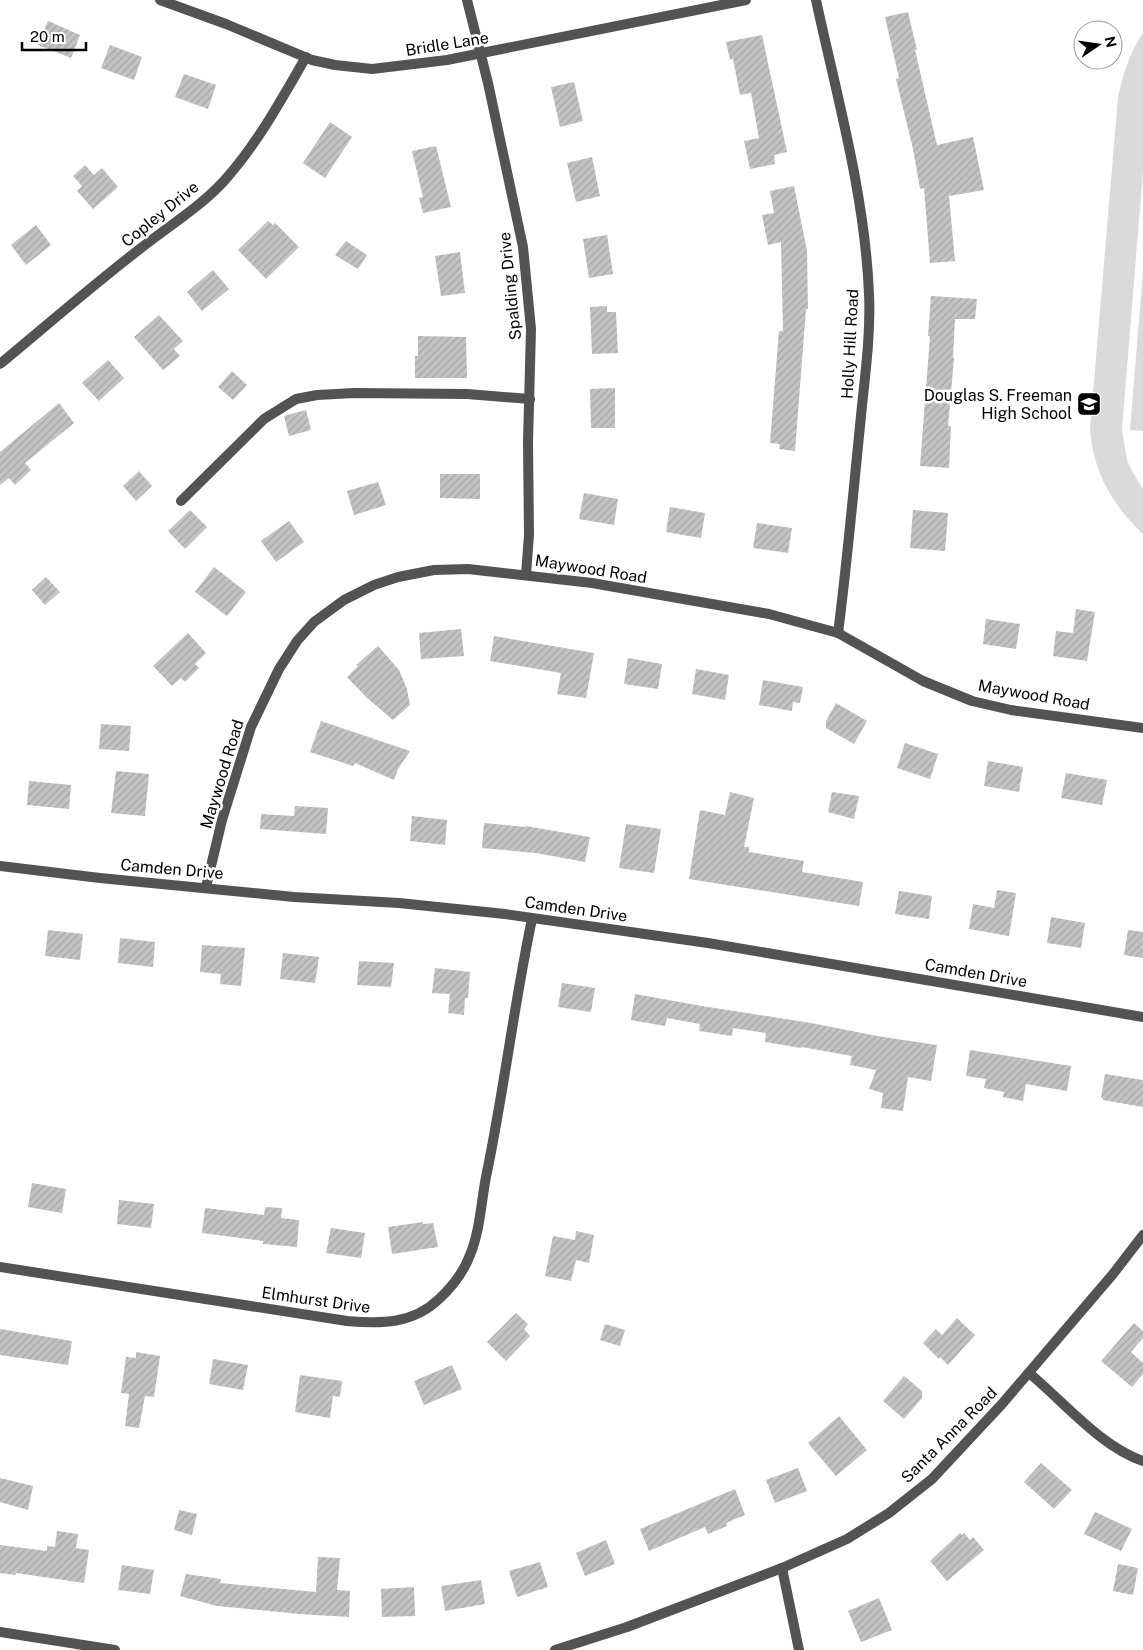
<svg xmlns="http://www.w3.org/2000/svg" width="1143" height="1650" viewBox="0 0 1143 1650" font-family="'Public Sans',sans-serif">
<style>
.green{fill:#dadada}
.building{fill:url(#building-hatch)}
.lines{fill:none;stroke-linecap:round;stroke-linejoin:round}
.street{stroke:#535353;stroke-width:10}
.labels{text-anchor:middle;dominant-baseline:central;stroke-width:5;stroke-linejoin:round;paint-order:stroke}
.street-label{font-size:16px;fill:#000;stroke:#fff}
.poi-label{font-size:16px;fill:#000;stroke:#fff;text-anchor:end}
</style>
<defs>
<pattern id="building-hatch" width="6" height="6" patternUnits="userSpaceOnUse" patternTransform="scale(1.25)"><rect width="6" height="6" fill="#c3c3c3"/><path d="M-1 1l2-2M0 6l6-6M5 7l2-2" fill="none" stroke="#a6a6a6"/></pattern>
</defs>
<rect width="100%" height="100%" fill="#fff"/>
<g class="green">
<path d="M 1143,33 L 1143,171 L 1122,430 L 1127,460 L 1132,471 L 1143,489 L 1143,534 C 1112,505 1093,471 1090,429 L 1118,97 C 1123,74 1130,52 1143,33 Z"/>
<polygon points="1143,271 1143,431 1130,430"/>
</g>
<g class="building">
<polygon points="908,12 917,50 915,50 937,145 973,137 984,190 949,196 955,261 930,263 924,188 920,189 913,149 896,79 899,78 885,17"/>
<polygon points="48,21 80,35 71,58 38,45"/>
<polygon points="762,35 787,152 774,155 775,164 750,169 744,141 759,138 751,93 740,95 733,59 730,60 726,42"/>
<polygon points="110,45 142,57 134,80 101,68"/>
<polygon points="184,74 216,85 208,109 175,97"/>
<polygon points="574,82 583,121 560,127 551,87"/>
<polygon points="330,122 352,137 325,178 303,163"/>
<polygon points="436,146 451,207 423,213 419,198 423,197 412,151"/>
<polygon points="592,157 600,196 576,202 567,163"/>
<polygon points="85,165 94,175 102,168 118,187 93,209 77,191 82,186 73,176"/>
<polygon points="794,186 807,251 808,309 806,309 795,451 779,449 780,444 770,443 779,331 783,331 781,242 768,245 762,215 774,213 770,191"/>
<polygon points="268,221 273,225 275,223 299,247 266,279 238,250"/>
<polygon points="36,225 51,245 26,265 11,245"/>
<polygon points="607,235 613,274 589,278 583,239"/>
<polygon points="346,241 367,255 358,269 335,255"/>
<polygon points="460,252 465,293 441,296 435,256"/>
<polygon points="213,270 229,289 202,311 187,292"/>
<polygon points="931,296 977,299 975,319 955,319 953,358 954,358 948,426 951,426 949,468 920,466 930,336 928,336"/>
<polygon points="607,306 607,312 616,312 618,353 592,354 590,307"/>
<polygon points="159,315 183,341 174,349 180,356 163,370 134,337"/>
<polygon points="418,336 466,337 467,378 415,378 415,356 418,356"/>
<polygon points="108,360 124,378 99,401 82,383"/>
<polygon points="232,371 247,385 233,400 218,387"/>
<polygon points="615,388 615,428 591,428 590,389"/>
<polygon points="59,403 74,423 25,463 31,470 15,485 9,478 0,485 0,452"/>
<polygon points="306,410 311,430 289,436 284,416"/>
<polygon points="139,471 152,486 136,501 123,486"/>
<polygon points="440,474 480,474 480,499 440,498"/>
<polygon points="378,482 386,505 354,515 347,491"/>
<polygon points="584,493 618,499 614,525 579,519"/>
<polygon points="670,507 705,513 701,538 666,532"/>
<polygon points="190,510 207,527 185,549 168,531"/>
<polygon points="913,510 948,513 945,551 910,548"/>
<polygon points="289,521 304,542 276,562 261,541"/>
<polygon points="757,523 792,528 788,553 753,548"/>
<polygon points="214,567 246,592 227,616 195,592"/>
<polygon points="46,577 60,592 45,605 32,590"/>
<polygon points="1076,609 1095,612 1087,661 1053,656 1056,631 1073,633"/>
<polygon points="986,619 1020,624 1016,649 983,644"/>
<polygon points="461,629 464,656 421,659 419,633"/>
<polygon points="188,633 206,653 195,664 199,668 185,682 181,678 172,686 153,666"/>
<polygon points="494,636 594,653 586,698 557,694 561,673 490,661"/>
<polygon points="378,646 399,670 407,689 410,705 393,720 366,697 347,677 358,666 356,665"/>
<polygon points="628,658 662,664 658,689 624,684"/>
<polygon points="696,669 729,675 725,700 692,694"/>
<polygon points="763,680 803,687 800,703 793,702 792,711 759,705"/>
<polygon points="836,703 867,721 854,744 826,728 826,721"/>
<polygon points="321,721 410,751 398,769 394,780 355,763 353,766 310,752"/>
<polygon points="101,724 131,726 129,751 99,749"/>
<polygon points="905,743 938,754 930,779 897,768"/>
<polygon points="988,761 1023,767 1019,792 984,786"/>
<polygon points="116,771 149,774 145,816 111,813"/>
<polygon points="1066,773 1107,780 1102,805 1061,798"/>
<polygon points="29,781 71,785 69,809 27,805"/>
<polygon points="730,792 754,798 744,847 749,847 749,852 804,861 802,872 863,882 859,906 689,879 700,810 725,815"/>
<polygon points="832,792 859,796 854,819 828,812"/>
<polygon points="295,806 328,808 326,834 260,829 261,814 294,816"/>
<polygon points="412,816 447,820 445,845 410,841"/>
<polygon points="484,823 525,827 525,826 590,837 585,862 536,853 482,848"/>
<polygon points="626,824 661,829 654,873 619,868"/>
<polygon points="997,890 1016,893 1009,936 969,929 973,904 994,908"/>
<polygon points="899,891 932,896 929,919 895,914"/>
<polygon points="1051,917 1085,923 1081,948 1047,943"/>
<polygon points="48,930 83,934 80,960 45,956"/>
<polygon points="1128,930 1143,932 1143,958 1124,955"/>
<polygon points="120,938 155,942 153,967 118,963"/>
<polygon points="202,945 245,948 241,986 220,984 221,974 200,972"/>
<polygon points="283,953 319,957 315,983 280,979"/>
<polygon points="359,961 394,963 391,987 357,985"/>
<polygon points="435,968 470,972 468,998 465,998 464,1015 448,1013 450,994 432,993"/>
<polygon points="562,983 595,988 591,1012 558,1007"/>
<polygon points="635,994 702,1006 811,1023 877,1036 937,1045 931,1081 908,1077 903,1111 881,1108 883,1093 869,1089 876,1070 850,1065 852,1056 802,1047 801,1048 765,1042 766,1033 733,1028 732,1036 699,1031 700,1024 667,1018 665,1026 631,1020"/>
<polygon points="970,1050 1071,1066 1067,1091 1026,1084 1023,1101 1003,1097 1004,1092 984,1088 986,1079 966,1076"/>
<polygon points="1105,1074 1143,1080 1143,1107 1103,1100 1103,1098 1101,1098"/>
<polygon points="32,1183 66,1189 62,1213 28,1207"/>
<polygon points="119,1200 154,1204 151,1228 117,1224"/>
<polygon points="265,1207 282,1208 281,1218 299,1220 297,1247 263,1244 263,1241 202,1233 205,1208 264,1215"/>
<polygon points="423,1222 423,1224 433,1223 438,1247 392,1254 388,1227"/>
<polygon points="331,1228 365,1233 361,1258 326,1253"/>
<polygon points="576,1231 594,1235 589,1263 576,1260 571,1281 545,1276 553,1236 575,1240"/>
<polygon points="516,1313 528,1324 524,1329 530,1336 506,1361 487,1342"/>
<polygon points="957,1318 975,1335 948,1365 940,1357 939,1359 923,1343 936,1329 942,1335"/>
<polygon points="1134,1323 1143,1331 1143,1338 1131,1352 1143,1363 1143,1374 1132,1387 1101,1361"/>
<polygon points="605,1324 625,1330 620,1346 600,1340"/>
<polygon points="0,1329 72,1341 68,1365 0,1355"/>
<polygon points="136,1352 160,1356 154,1397 145,1396 139,1428 125,1426 129,1394 121,1393 126,1357 136,1358"/>
<polygon points="213,1359 248,1365 243,1390 209,1384"/>
<polygon points="452,1365 462,1389 424,1405 414,1381"/>
<polygon points="300,1375 342,1381 340,1397 333,1396 330,1418 295,1412"/>
<polygon points="904,1376 922,1391 922,1398 904,1419 883,1401"/>
<polygon points="839,1416 867,1450 836,1476 808,1443"/>
<polygon points="1041,1463 1072,1490 1054,1509 1024,1482"/>
<polygon points="798,1468 807,1491 775,1503 766,1480"/>
<polygon points="0,1478 33,1486 28,1510 0,1502"/>
<polygon points="735,1489 745,1515 726,1523 727,1526 708,1534 705,1527 649,1551 640,1529"/>
<polygon points="179,1510 197,1514 192,1535 174,1530"/>
<polygon points="1095,1512 1132,1529 1121,1551 1084,1534"/>
<polygon points="57,1531 78,1534 76,1548 89,1550 84,1583 16,1573 15,1575 0,1573 0,1545 47,1551 47,1546 55,1547"/>
<polygon points="960,1533 962,1535 964,1533 970,1540 973,1537 984,1550 947,1581 930,1561"/>
<polygon points="606,1540 615,1564 585,1576 576,1553"/>
<polygon points="318,1557 340,1558 337,1590 350,1591 349,1617 299,1614 217,1606 180,1596 186,1574 221,1579 220,1583 316,1592"/>
<polygon points="540,1562 548,1587 517,1597 509,1571"/>
<polygon points="1118,1564 1138,1568 1133,1595 1113,1591"/>
<polygon points="122,1565 154,1570 150,1594 118,1590"/>
<polygon points="481,1580 485,1604 445,1611 441,1586"/>
<polygon points="414,1587 415,1616 382,1617 381,1589"/>
<polygon points="879,1598 892,1630 861,1642 848,1611"/>
</g>
<g class="lines">
<g class="street">
<polyline points="160,0 226,24 312,60 335,65 372,69 447,60 746,0"/>
<polyline points="467,0 488,83 523,247 531,329 528,442 529,535 526,575"/>
<path d="M 816,0 C 837,97 865,195 869,294 C 871,338 864,382 860,426 C 853,495 847,564 838,633"/>
<path d="M 0,364 C 47,325 93,285 141,248 C 169,226 200,207 224,181 C 258,143 281,100 306,57"/>
<polyline points="181,501 264,419 296,399 317,395 354,393 467,394 530,399"/>
<polyline points="0,866 100,878 294,897 399,903 505,914 708,943 1143,1017"/>
<polyline points="206,887 222,820 251,727 279,669 297,641 314,622 344,600 374,585 398,577 434,570 468,569 592,583 769,614 838,633 923,681 972,701 1011,710 1143,728"/>
<path d="M 0,1267 L 347,1321 C 381,1324 413,1324 439,1299 C 452,1287 464,1271 470,1255 C 480,1231 481,1203 486,1177 C 504,1091 514,1004 532,919"/>
<path d="M 1029,1373 C 1063,1401 1101,1447 1143,1461"/>
<polyline points="782,1568 799,1650"/>
<polyline points="0,1632 115,1650"/>
<polyline points="555,1650 627,1627 782,1568 847,1539 889,1513 932,1479 1002,1404 1113,1274 1143,1235"/>
</g>
</g>
<defs>
<symbol id="school-square" viewBox="-11 -11 22 22"><rect x="-9" y="-9" width="18" height="18" rx="4" fill="#000" stroke="#fff"/><path d="M0-5L7-2L0 1L-7-2ZM-4 1L0 2.5L4 1V4Q0 6-4 4Z" fill="#fff"/></symbol>
</defs>
<g fill-rule="evenodd">
<use href="#school-square" x="1075" y="390" width="28" height="28"/>
</g>
<g class="labels">
<g class="street-label">
<text transform="translate(447 44) rotate(-9)">Bridle Lane</text>
<text transform="translate(160 214) rotate(-39)">Copley Drive</text>
<text transform="translate(510 286) rotate(-96)">Spalding Drive</text>
<text transform="translate(850 344) rotate(-87)">Holly Hill Road</text>
<text transform="translate(591 569) rotate(9)">Maywood Road</text>
<text transform="translate(1034 695) rotate(10)">Maywood Road</text>
<text transform="translate(222 774) rotate(-73)">Maywood Road</text>
<text transform="translate(172 869) rotate(5)">Camden Drive</text>
<text transform="translate(576 909) rotate(8)">Camden Drive</text>
<text transform="translate(976 973) rotate(10)">Camden Drive</text>
<text transform="translate(316 1300) rotate(8)">Elmhurst Drive</text>
<text transform="translate(949 1435) rotate(-45)">Santa Anna Road</text>
</g>
<g class="poi-label">
<text x="1072" y="395">Douglas S. Freeman<tspan x="1072" dy="18">High School</tspan></text>
</g>
</g>
<g transform="translate(1098 45) rotate(77)"><circle r="24" fill="#ffffff" stroke="#999999"/>
<path d="M0-4L9 19L0 12L-9 19Z" fill="#000000"/>
<text y="-8" font-size="14" font-weight="bold" text-anchor="middle" fill="#000000">N</text>
</g>
<path d="M22 42v8h64v-8" fill="none" stroke="#000000" stroke-width="2.5"/>
<text x="30" y="42" font-size="15" fill="#000000" stroke="#ffffff" stroke-width="4" paint-order="stroke">20 m</text>
</svg>
